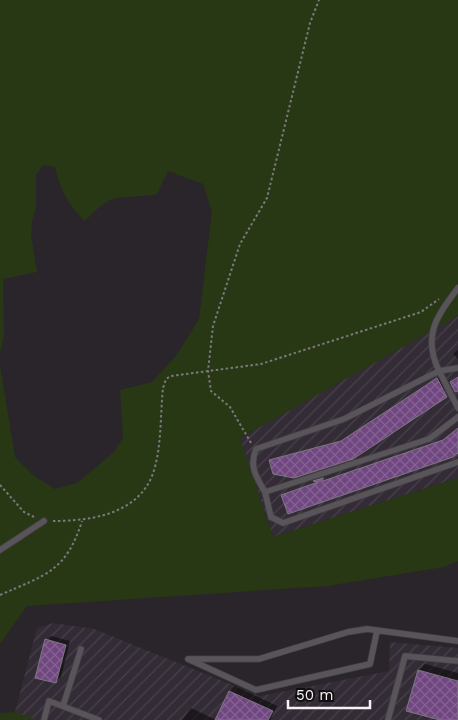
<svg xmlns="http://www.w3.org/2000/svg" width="458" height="720" viewBox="0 0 458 720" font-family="'Work Sans',sans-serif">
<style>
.industrial{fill:url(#industrial-furrows)}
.green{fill:#283814}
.shadow{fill:#0007}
.building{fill:url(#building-cross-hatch);stroke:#7c787e}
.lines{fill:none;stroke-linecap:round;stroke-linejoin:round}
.service-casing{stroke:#434045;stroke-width:7}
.path{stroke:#7c787d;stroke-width:2;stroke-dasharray:2.5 2.5;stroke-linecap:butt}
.service{stroke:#59545a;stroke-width:5.5}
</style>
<defs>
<pattern id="industrial-furrows" width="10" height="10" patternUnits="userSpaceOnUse" patternTransform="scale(1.25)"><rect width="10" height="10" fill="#332c36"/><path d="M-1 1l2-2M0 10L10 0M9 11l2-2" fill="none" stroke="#47414a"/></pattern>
<pattern id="building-cross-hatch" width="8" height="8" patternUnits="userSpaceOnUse" patternTransform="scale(1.25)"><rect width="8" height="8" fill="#704780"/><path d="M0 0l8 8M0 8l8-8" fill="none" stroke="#856293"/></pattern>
</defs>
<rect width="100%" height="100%" fill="#29252a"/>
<g class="industrial">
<polygon points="458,316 458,478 273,537 240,438"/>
<polygon points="53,623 94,629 260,696 389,671 390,642 458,648 458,720 33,720 15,712 37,628"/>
</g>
<g class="green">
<path d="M 0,0 L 458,0 L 458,316 L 240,438 L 273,537 L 458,478 L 458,561 L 444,567 L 327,586 L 27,606 L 0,644 L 0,365 L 15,457 L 34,476 L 55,489 L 77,483 L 113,453 L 123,438 L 120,390 L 152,382 L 176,356 L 199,319 L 212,212 L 203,184 L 168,171 L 157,194 C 144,197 124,196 113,199 C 102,203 93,213 85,221 C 70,208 59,187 55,167 L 43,165 L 36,175 L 36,207 L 32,221 L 31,235 L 37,272 L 3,279 L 4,335 L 0,354 Z"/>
<polygon points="15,712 33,718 33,720 0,720 0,713"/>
</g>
<g class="shadow">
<polygon points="458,350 458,359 453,354"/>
<polygon points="439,378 447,396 343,441"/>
<polygon points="51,636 70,641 61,677 56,682 46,640"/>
<polygon points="425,664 458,673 458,720 444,720 419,670"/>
<polygon points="235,686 277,706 270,720 182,720 191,708 216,720 230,691"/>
</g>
<g class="building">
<polygon points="458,377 458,391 455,392 450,382"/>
<polygon points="437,378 447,397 353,459 294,478 273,474 269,460 341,441"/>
<polygon points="458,428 458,453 453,457 288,514 281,495 318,482 313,481 323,478 323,481 443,440"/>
<polygon points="45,639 66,645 56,683 35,678"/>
<polygon points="418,670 458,681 458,720 440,720 406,711"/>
<polygon points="229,691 273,711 268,720 215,720"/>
</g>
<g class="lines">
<defs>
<g id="service">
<path d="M 458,288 C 437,316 422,335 439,371 L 458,368"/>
<path d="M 458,408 L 439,371 L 344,419 L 256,449 C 249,466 256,477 265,492 L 429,439 L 458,417"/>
<polyline points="265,492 271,517 283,523 458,462"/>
<polyline points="0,550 44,521"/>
<polyline points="377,631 370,664 256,690 188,659 259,659 348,632 367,629 458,641"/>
<polyline points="63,706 81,649"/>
<polyline points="44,720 49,701 99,720"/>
<polyline points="388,720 405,656 458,661"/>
</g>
</defs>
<use href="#service" class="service-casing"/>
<g class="path">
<polyline points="251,443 230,407 211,391 208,371 213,326 240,244 267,198 310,23 319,0"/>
<polyline points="0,485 24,512 34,517"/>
<path d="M 53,521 C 89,521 136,515 152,476 C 162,450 160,416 163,388 L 166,379 L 171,376 L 261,364 L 421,312 L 439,299"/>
<path d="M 0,595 C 45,575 66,572 82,521"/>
</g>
<use href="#service" class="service"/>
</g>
<path d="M288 700v8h82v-8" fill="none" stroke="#f5f2f6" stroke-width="2.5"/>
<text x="296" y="700" font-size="15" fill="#f5f2f6" stroke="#110f11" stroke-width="4" paint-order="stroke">50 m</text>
</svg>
